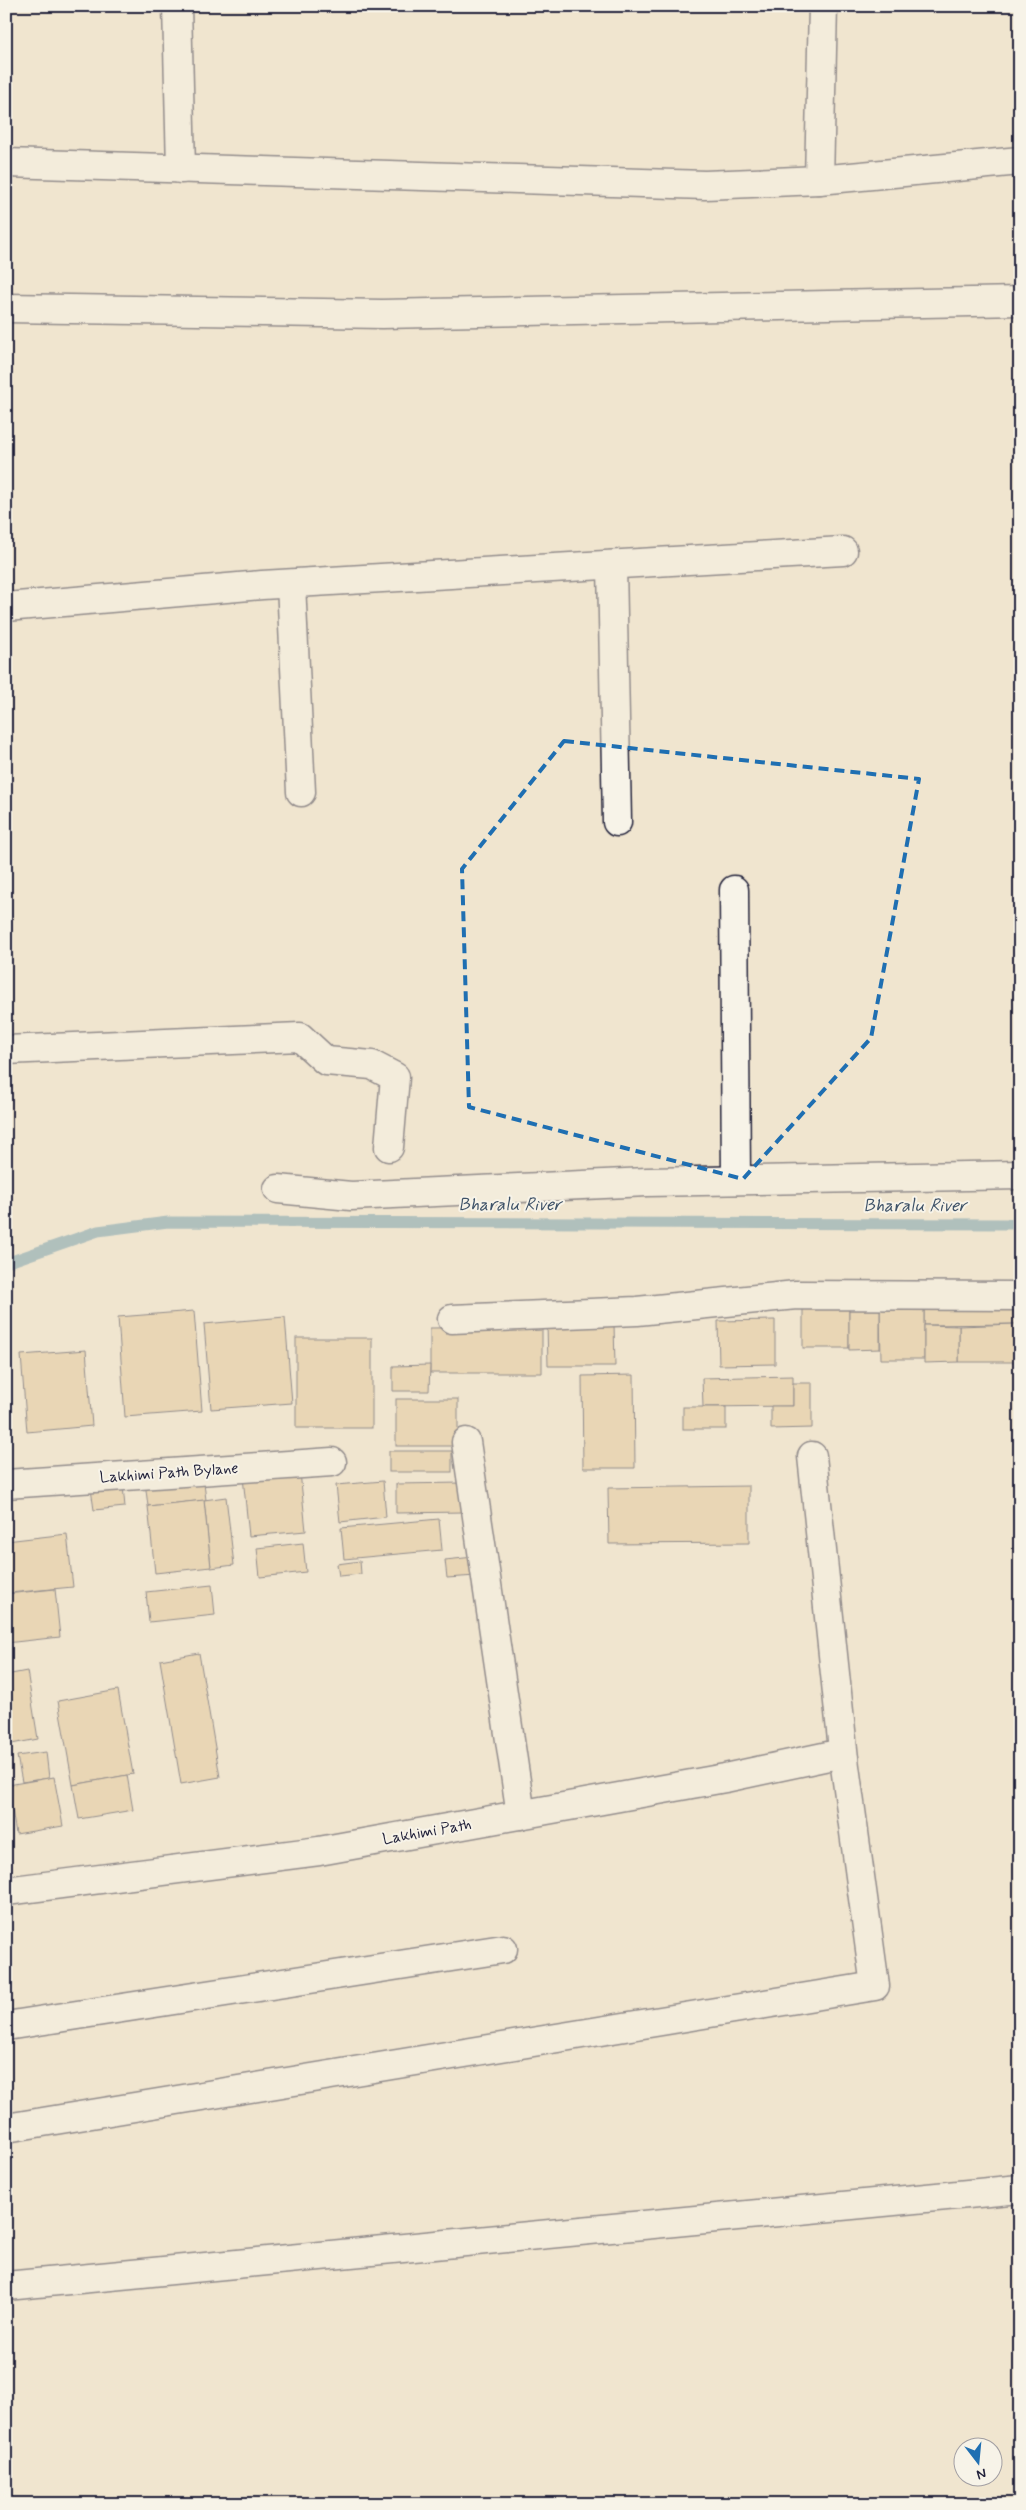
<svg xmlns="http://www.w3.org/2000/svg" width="1026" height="2510" viewBox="0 0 1026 2510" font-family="Mynerve,sans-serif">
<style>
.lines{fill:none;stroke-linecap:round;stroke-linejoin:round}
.stream{stroke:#6392a5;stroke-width:11}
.building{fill:#e0c495;stroke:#22223b}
.minor-casing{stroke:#22223b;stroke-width:31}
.minor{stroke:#f7f3e8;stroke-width:28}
.marked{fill:none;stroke:#1f6fb2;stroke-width:4;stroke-dasharray:10 6;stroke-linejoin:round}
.labels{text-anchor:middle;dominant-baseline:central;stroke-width:4;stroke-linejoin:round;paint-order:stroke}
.street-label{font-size:16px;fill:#22223b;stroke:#f7f3e8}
.water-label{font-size:18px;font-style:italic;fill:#3d5167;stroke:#f7f3e8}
</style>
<rect width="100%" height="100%" fill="#f0e5cf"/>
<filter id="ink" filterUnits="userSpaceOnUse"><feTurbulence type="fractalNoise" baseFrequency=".02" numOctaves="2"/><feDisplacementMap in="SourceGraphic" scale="10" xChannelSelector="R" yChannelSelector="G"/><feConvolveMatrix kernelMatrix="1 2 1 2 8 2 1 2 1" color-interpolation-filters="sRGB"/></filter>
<g filter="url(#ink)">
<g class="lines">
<polyline class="stream" points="6,1263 98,1231 168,1222 1020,1224"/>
</g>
<g class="building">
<polygon points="1016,1307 1016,1324 924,1325 924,1308"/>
<polygon points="1016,1307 1020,1307 1020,1370 1017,1370"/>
<polygon points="924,1308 924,1359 881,1359 880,1309"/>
<rect x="803" y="1309" width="46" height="39"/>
<polygon points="849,1309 880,1309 880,1349 849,1350"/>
<polygon points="194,1311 202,1411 125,1417 118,1317"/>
<polygon points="285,1317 292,1403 211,1409 204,1324"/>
<polygon points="775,1320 775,1364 719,1365 718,1321"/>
<polygon points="547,1324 614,1324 615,1366 548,1366"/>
<polygon points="1016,1324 1017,1362 959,1362 959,1326"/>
<polygon points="924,1325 959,1326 959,1362 924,1363"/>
<polygon points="542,1327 542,1373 430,1373 430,1328"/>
<rect x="296" y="1338" width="76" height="90"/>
<polygon points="86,1350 92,1426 27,1432 21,1355"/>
<polygon points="430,1365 429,1391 393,1391 393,1366"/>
<polygon points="6,1370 10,1370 12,1412 6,1413"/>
<polygon points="634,1375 635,1468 583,1468 582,1376"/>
<polygon points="793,1376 793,1406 703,1407 702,1378"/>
<polygon points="793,1383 812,1383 812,1428 771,1429 771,1406 793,1406"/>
<rect x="396" y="1399" width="62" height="47"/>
<rect x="683" y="1407" width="43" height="22"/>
<rect x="389" y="1451" width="63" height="21"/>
<polygon points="300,1472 306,1531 249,1536 243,1477"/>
<polygon points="203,1475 206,1500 148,1506 145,1482"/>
<polygon points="383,1481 386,1517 340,1522 336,1485"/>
<polygon points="463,1483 464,1512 396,1513 396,1484"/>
<polygon points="123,1486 125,1507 94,1510 91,1489"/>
<polygon points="749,1486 749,1543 609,1544 608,1488"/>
<polygon points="226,1497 234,1565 211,1568 204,1500"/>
<polygon points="204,1500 211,1567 155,1573 148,1506"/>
<polygon points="439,1519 442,1550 344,1559 341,1528"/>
<polygon points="67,1534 73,1587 9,1593 6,1541"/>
<polygon points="303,1543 306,1572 260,1577 257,1548"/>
<polygon points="474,1557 476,1576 447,1578 445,1560"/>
<polygon points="360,1561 361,1574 339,1576 337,1564"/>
<polygon points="212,1585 215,1615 149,1622 146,1592"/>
<polygon points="55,1589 60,1637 6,1643 6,1594"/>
<polygon points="199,1653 220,1777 181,1784 160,1660"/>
<polygon points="27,1671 38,1739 6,1745 6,1675"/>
<polygon points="118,1690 133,1774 73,1785 58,1701"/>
<polygon points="46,1752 49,1778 22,1782 17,1756"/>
<polygon points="127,1775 133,1810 79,1819 73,1785"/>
<polygon points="54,1777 63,1826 16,1834 8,1785"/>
</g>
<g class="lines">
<defs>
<g id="minor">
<polyline points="177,6 181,169"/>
<polyline points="6,163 705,185 819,180 1020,161"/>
<polyline points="819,180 823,6"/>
<polyline points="6,308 382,314 1020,301"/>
<polyline points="612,565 617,822"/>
<polyline points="291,584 301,792"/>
<polyline points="6,607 262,585 843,551"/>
<polyline points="734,890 736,1180"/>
<polyline points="6,1050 300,1037 326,1061 372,1065 395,1077 389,1147"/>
<polyline points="278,1189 351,1196 647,1182 1020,1175"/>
<polyline points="452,1319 637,1311 796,1295 1020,1296"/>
<polyline points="466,1442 521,1815"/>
<polyline points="6,1484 332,1462"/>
<polyline points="6,1891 319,1851 725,1778 833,1755 844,1759"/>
<polyline points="6,2026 503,1949"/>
<polyline points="6,2128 875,1986 844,1759 812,1456"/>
<polyline points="6,2286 1020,2189"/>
</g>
</defs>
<use href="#minor" class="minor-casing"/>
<use href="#minor" class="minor"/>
</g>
</g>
<path d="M0 0H1026V2510H0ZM 564,741 L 919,779 L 871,1038 L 743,1179 L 469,1107 L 462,869 Z" fill="#f0e5cf" fill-opacity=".55" fill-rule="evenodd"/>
<path class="marked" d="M 564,741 L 919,779 L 871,1038 L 743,1179 L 469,1107 L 462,869 Z"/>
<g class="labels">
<g class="street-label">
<text transform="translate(169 1473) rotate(-4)">Lakhimi Path Bylane</text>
<text transform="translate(427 1832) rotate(-10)">Lakhimi Path</text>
</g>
<g class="water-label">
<text x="510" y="1205">Bharalu River</text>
<text x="915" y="1206">Bharalu River</text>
</g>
</g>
<rect width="1026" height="2510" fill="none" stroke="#f7f3e8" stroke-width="25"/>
<rect x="12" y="12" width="1001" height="2485" fill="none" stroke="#22223b" stroke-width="2" filter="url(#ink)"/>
<g transform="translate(978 2462) rotate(164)"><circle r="24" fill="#f7f3e8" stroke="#a29fa3"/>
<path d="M0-4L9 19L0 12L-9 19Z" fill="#1f6fb2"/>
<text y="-8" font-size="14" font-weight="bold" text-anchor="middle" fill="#22223b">N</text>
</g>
</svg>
